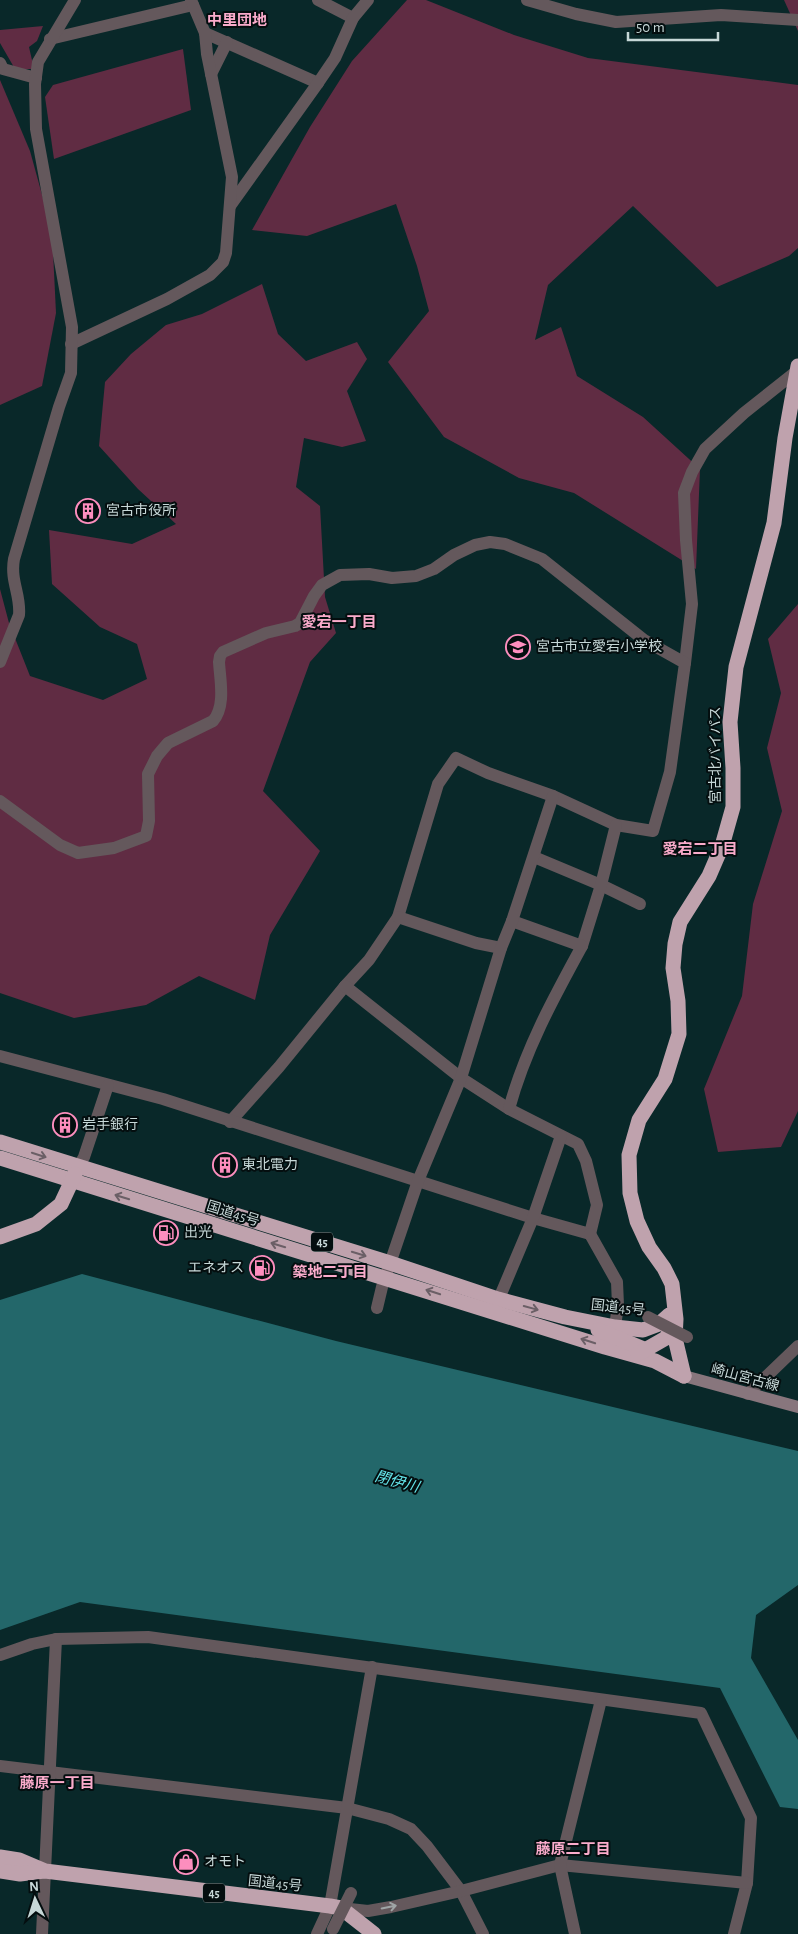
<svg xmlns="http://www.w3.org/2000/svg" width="798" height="1934" viewBox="0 0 798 1934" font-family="'Alegreya Sans','Noto Sans JP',sans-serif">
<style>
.green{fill:#602c43}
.water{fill:#23676a}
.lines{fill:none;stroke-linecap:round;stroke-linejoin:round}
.street{stroke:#64585c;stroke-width:12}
.secondary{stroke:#88767d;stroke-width:12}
.highway{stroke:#bfa2ad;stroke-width:15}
.street-bridge{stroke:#64585c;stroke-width:12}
.oneway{stroke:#6b5f66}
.oneway2{stroke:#9fa5a6}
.labels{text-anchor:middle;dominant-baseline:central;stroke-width:4;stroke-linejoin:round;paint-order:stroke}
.shield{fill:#040e0f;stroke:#8c9b9c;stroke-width:1}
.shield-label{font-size:12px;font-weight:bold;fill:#c7d8d8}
.poi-label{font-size:14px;fill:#c7d8d8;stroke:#040e0f;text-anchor:start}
.street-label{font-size:14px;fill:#c7d8d8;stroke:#040e0f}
.neighbourhood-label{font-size:15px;font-weight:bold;fill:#faabcb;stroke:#040e0f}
.water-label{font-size:15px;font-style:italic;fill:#65e6eb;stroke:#040e0f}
</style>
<rect width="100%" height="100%" fill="#092829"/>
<g class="green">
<polygon points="407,0 426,0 514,35 588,58 798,85 798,248 789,256 717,287 633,206 548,285 535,340 561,327 577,376 643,417 700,469 696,569 574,493 519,478 444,437 388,362 429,311 417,266 396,204 307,236 252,230 310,127 352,61"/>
<polygon points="784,0 798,0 798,31"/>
<polygon points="43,26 37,41 29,47 34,69 15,69 0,43 0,30"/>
<polygon points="183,49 191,110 54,159 45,97 53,85"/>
<polygon points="0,80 30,151 52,231 56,313 42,386 0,405"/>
<polygon points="262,284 278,334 306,361 357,342 367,359 347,391 366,441 342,447 304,438 296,487 320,506 325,597 336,633 310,662 263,791 320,851 270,935 255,1000 199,976 146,1005 74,1018 0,993 0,589 9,623 30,676 103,700 147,679 137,644 100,627 52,584 49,530 132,544 176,524 138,489 99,446 105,382 131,354 166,325 202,314"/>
<polygon points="798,604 798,1111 781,1147 718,1152 704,1089 742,996 753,904 782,811 767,748 781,693 768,639"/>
</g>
<polygon class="water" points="82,1274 336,1341 798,1451 798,1585 756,1615 751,1658 798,1740 798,1809 780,1807 720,1688 80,1602 0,1630 0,1300"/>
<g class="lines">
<g class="street">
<polyline points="318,0 353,18"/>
<polyline points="527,0 576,14 616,22 721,15 798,20"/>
<polyline points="205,33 318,83"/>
<polyline points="50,39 193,5"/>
<polyline points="0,63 3,69 36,78"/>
<polyline points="211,74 227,42"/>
<polyline points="230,206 318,83 335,58 353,18 368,0"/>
<polyline points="71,344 167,299 210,275 223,262 226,253 232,177 207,54 205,33 191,0"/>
<path d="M 0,662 L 19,615 C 21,595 10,581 14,559 L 59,407 L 71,373 L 72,327 L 36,129 L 35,84 L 38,62 L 75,0"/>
<polyline points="685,663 692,604 686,540 684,493 692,472 705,449 744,413 797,371"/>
<path d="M 0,801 L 60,845 L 78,853 L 114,848 L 146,836 L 149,821 L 148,774 L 157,756 L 168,743 L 213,721 C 226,706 220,680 219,662 L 220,656 L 223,652 L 266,633 L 295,626 L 300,623 L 314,596 L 322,585 L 340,575 L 369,574 L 392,578 L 416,576 L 434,569 L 454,555 L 475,545 L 490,542 L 505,544 L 542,559 L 644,640 L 685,663 L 670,772 L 653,831 L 616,825 L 553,796 L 488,773 L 456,758 L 438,784 L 398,917 L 369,960 L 345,986 L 279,1067 L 230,1122"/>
<polyline points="534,857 601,885 640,904"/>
<polyline points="398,917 476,943 501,948"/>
<polyline points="582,946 601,885 616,825"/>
<polyline points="0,1056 163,1099 533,1218 590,1234 597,1205 586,1161 578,1144 509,1109 461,1078 345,986"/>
<path d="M 509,1109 C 525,1050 553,999 582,946 L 512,921"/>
<polyline points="78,1167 84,1157 108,1085"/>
<polyline points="590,1234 617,1282 618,1305 615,1327"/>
<polyline points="377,1308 382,1287 418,1181 461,1078 501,948 512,921 553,796"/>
<polyline points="495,1308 533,1218 561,1136"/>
<polyline points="748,1394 798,1346"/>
<polyline points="0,1655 32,1644 56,1639 148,1637 701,1713 751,1818 747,1883 734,1934"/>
<polyline points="0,1766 347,1808 389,1819 411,1829 427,1846 461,1891 483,1934"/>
<polyline points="341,1908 368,1911 391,1907 461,1891 560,1865 747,1883"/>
<polyline points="42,1934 56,1639"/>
<polyline points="317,1934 330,1906 372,1667"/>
<polyline points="575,1934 560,1865 601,1700"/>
</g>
<polyline class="secondary" points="684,1376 798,1407"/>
<g class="highway">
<polyline points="0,1142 390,1263 498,1299 565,1317 615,1327 643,1330 659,1324 669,1315"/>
<polyline points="0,1158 605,1347 655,1361 684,1376"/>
<polyline points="0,1237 36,1224 61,1204 75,1174"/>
<polyline points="598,1330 646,1350"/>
<polyline points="638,1354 666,1338 674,1323"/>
<polyline points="684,1376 675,1338 676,1319 672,1284 664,1268 649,1247 637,1221 630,1193 629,1155 639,1120 665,1079 679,1034 678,1001 673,968 675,944 680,922 709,876 722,846 733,807 733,768 730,722 736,667 774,523 785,438 798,366"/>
<polyline points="0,1857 19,1860 45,1871 330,1906 341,1908 374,1934"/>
<polyline points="0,1871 20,1874 44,1871"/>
</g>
<g class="street-bridge">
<polyline points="648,1317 687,1337"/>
<polyline points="333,1929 351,1893"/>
</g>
</g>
<defs><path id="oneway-shaft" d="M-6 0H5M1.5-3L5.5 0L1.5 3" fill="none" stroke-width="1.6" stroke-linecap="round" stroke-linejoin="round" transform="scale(1.25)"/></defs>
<g class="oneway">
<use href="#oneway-shaft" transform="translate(39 1155) rotate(18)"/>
<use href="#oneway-shaft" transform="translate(122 1197) rotate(-163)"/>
<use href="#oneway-shaft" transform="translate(278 1245) rotate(-163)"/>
<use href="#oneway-shaft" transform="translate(359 1254) rotate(17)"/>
<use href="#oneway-shaft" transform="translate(433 1292) rotate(-162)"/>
<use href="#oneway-shaft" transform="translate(531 1308) rotate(15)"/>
<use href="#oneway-shaft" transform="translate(588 1341) rotate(-162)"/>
</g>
<use class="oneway2" href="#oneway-shaft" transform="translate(389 1907) rotate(-11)"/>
<defs>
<symbol id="building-ring" viewBox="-11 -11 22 22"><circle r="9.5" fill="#040e0f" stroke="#fd8ebe" stroke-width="1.5"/><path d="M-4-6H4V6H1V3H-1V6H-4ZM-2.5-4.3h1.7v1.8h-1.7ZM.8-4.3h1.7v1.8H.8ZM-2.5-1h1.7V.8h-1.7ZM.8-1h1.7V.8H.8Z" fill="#fd8ebe"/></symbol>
<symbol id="school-ring" viewBox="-11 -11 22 22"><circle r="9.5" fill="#040e0f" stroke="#fd8ebe" stroke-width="1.5"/><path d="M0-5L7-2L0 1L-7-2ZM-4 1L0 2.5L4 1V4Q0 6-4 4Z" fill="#fd8ebe"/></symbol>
<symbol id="fuel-ring" viewBox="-11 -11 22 22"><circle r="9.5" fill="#040e0f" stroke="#fd8ebe" stroke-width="1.5"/><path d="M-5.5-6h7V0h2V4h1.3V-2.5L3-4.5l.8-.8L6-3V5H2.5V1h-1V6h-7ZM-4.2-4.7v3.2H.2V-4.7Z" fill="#fd8ebe"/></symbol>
<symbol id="shop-ring" viewBox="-11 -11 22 22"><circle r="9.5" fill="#040e0f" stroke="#fd8ebe" stroke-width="1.5"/><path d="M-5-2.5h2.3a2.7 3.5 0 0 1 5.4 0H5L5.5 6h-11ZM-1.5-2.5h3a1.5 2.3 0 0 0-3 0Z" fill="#fd8ebe"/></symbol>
</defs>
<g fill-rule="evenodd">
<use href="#building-ring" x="74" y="497" width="28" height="28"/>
<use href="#school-ring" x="504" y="633" width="28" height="28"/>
<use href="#building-ring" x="51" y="1111" width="28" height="28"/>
<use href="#building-ring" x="211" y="1151" width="28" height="28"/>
<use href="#fuel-ring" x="152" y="1219" width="28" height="28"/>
<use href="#fuel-ring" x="248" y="1254" width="28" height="28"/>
<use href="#shop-ring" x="172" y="1848" width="28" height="28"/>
</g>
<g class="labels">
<g class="shield">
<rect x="311" y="1232.5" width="22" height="19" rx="4"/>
<rect x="203" y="1883.5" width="22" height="19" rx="4"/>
</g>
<g class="shield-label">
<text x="322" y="1242">45</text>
<text x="214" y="1893">45</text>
</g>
<g class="poi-label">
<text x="106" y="511">宮古市役所</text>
<text x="536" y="647">宮古市立愛宕小学校</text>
<text x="82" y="1125">岩手銀行</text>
<text x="242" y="1165">東北電力</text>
<text x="184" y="1233">出光</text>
<text x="244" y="1268" text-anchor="end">エネオス</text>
<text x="204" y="1862">オモト</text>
</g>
<g class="street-label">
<text transform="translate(716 755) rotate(-90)">宮古北バイパス</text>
<text transform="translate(233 1214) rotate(17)">国道45号</text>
<text transform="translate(618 1308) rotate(6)">国道45号</text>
<text transform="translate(745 1378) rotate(15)">崎山宮古線</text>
<text transform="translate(275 1884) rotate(6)">国道45号</text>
</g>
<g class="neighbourhood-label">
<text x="237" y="20">中里団地</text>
<text x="339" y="622">愛宕一丁目</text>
<text x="700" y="849">愛宕二丁目</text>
<text x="330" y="1272">築地二丁目</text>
<text x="57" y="1783">藤原一丁目</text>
<text x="573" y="1849">藤原二丁目</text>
</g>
<g class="water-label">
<text transform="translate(397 1482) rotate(15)">閉伊川</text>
</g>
</g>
<g transform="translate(35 1899) rotate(356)" stroke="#040e0f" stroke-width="4" paint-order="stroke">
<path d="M0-4L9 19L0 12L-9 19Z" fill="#c7d8d8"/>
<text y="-8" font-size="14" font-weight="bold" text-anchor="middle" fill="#c7d8d8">N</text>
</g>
<path d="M628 32v8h90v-8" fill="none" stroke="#c7d8d8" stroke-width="2.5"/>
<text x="636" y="32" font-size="15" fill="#c7d8d8" stroke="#040e0f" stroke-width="4" paint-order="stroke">50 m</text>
</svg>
